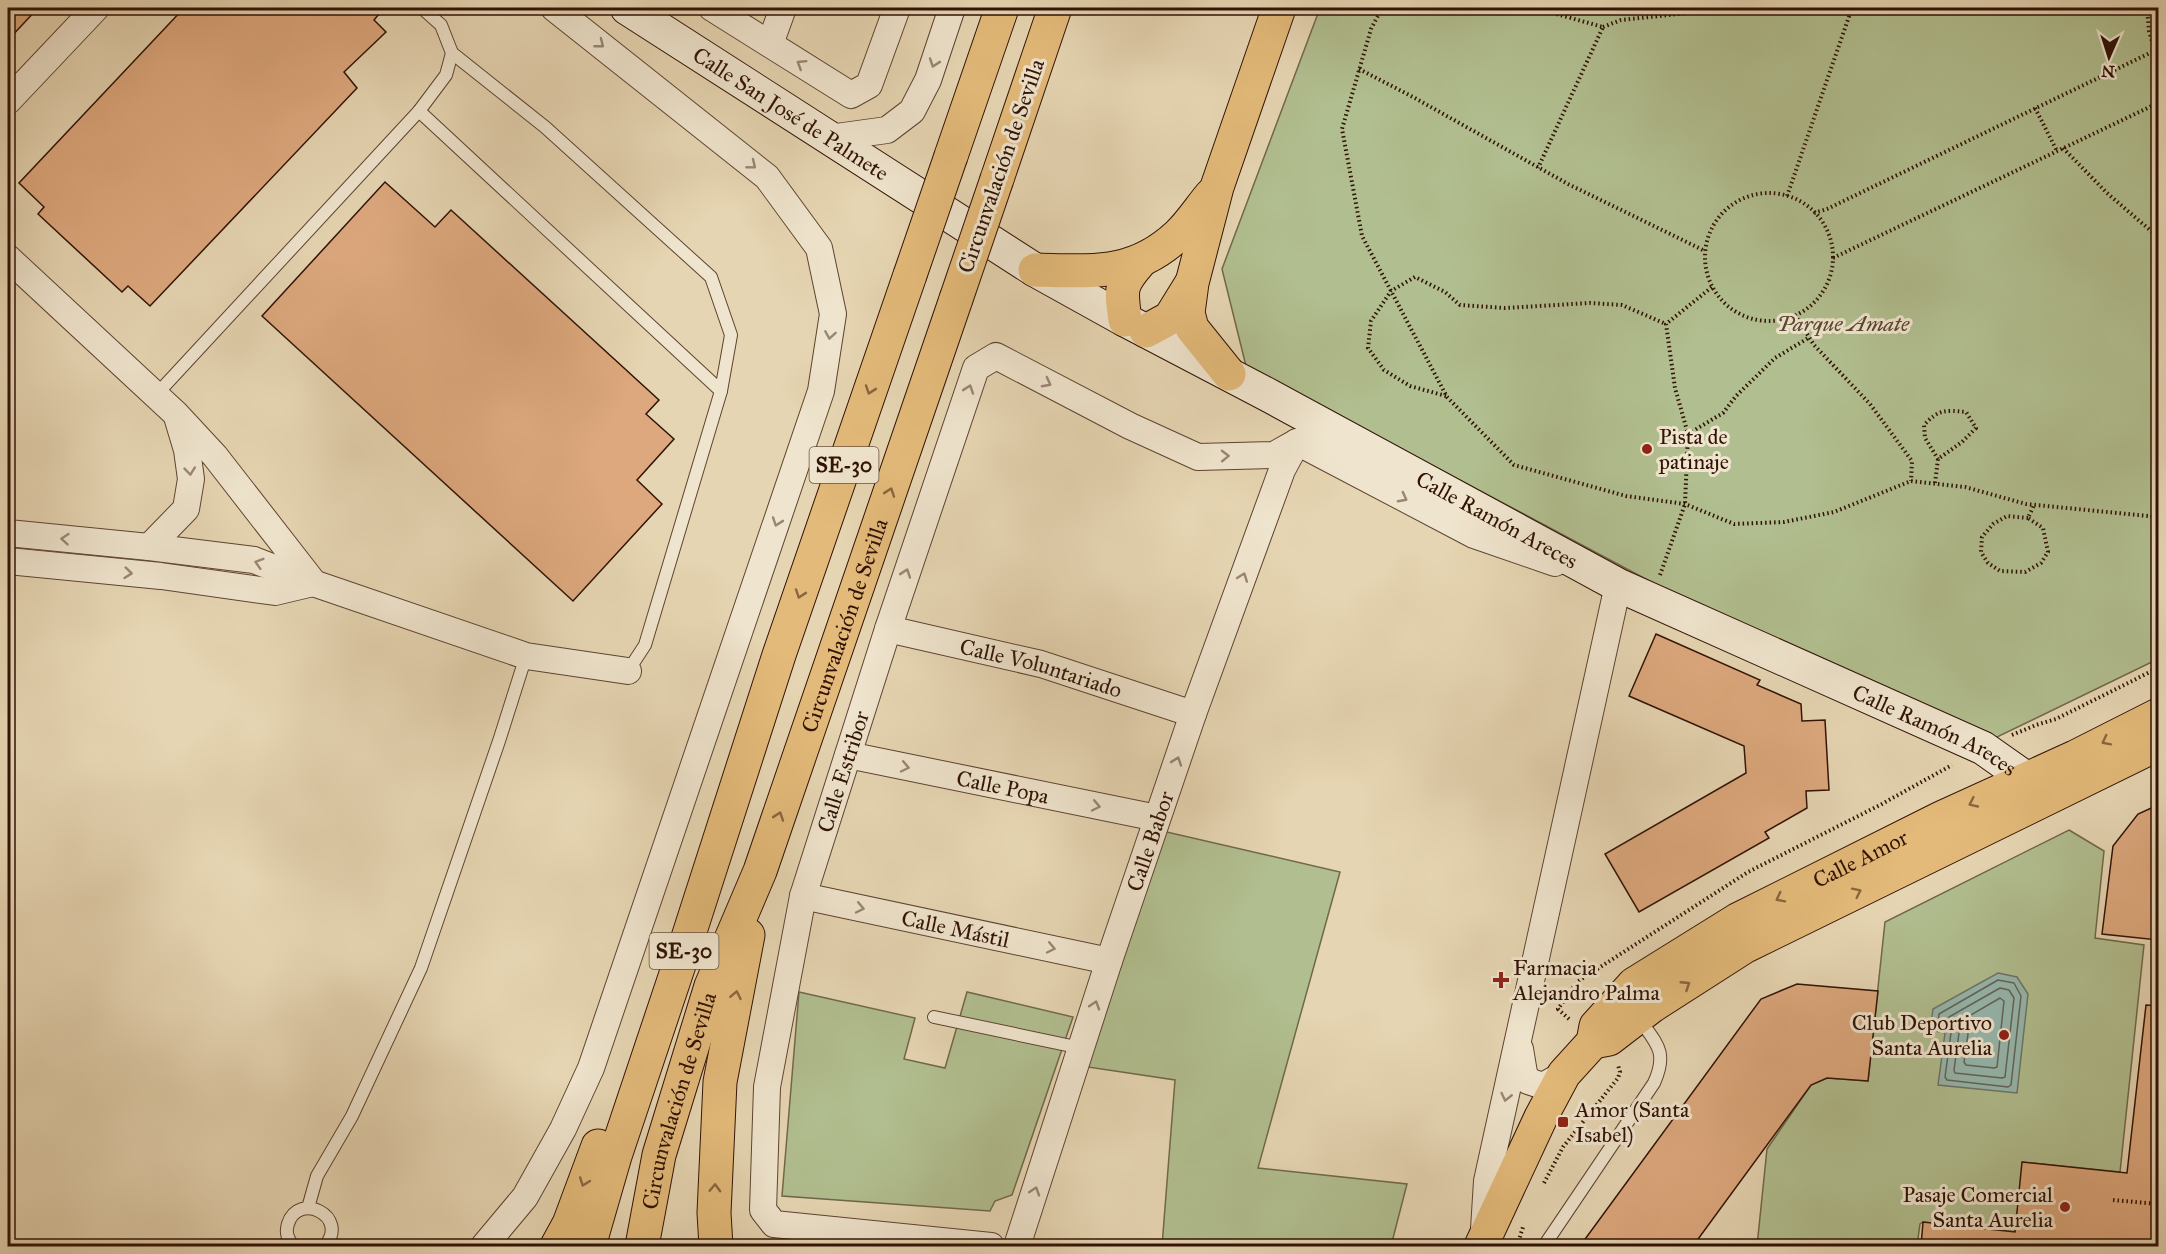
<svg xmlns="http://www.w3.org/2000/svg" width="2166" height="1254" viewBox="0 0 2166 1254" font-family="'IM FELL Great Primer',serif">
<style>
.green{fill:#b1be8f;stroke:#70684a;stroke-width:1.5}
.water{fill:#96b8ae;stroke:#6d766b;stroke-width:1.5}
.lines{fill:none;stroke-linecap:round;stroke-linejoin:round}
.shore{stroke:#63655a;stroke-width:1.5}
.building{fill:#dda87d;stroke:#301206;stroke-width:1.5}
.lane-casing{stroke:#5e4331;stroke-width:14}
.street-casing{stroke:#5e4331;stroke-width:28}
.secondary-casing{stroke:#301206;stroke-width:35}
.primary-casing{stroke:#301206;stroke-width:35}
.highway-casing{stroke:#301206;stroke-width:35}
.path{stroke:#301206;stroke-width:4;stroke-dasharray:1.5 3;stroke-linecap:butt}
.lane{stroke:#efe4cd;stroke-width:12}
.street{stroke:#efe4cd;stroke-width:26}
.secondary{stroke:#efe4cd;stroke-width:33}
.primary{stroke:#e3ba79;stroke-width:33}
.highway{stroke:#e3ba79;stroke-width:33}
.highway-bridge-casing{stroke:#301206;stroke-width:35;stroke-linecap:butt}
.highway-bridge{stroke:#e3ba79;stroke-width:33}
.oneway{stroke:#998673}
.oneway2{stroke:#8a6640}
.poi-dot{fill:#8f2418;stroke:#efe4cd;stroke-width:2}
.labels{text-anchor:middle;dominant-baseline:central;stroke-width:6;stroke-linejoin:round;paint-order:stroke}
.shield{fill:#efe4cd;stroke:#695142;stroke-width:1.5}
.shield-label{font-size:21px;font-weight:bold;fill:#301206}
.street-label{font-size:22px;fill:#301206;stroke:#efe4cd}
.park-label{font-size:22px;font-style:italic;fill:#57462f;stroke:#efe4cd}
.poi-label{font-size:22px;fill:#301206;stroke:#efe4cd;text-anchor:start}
</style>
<rect width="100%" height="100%" fill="#e6d5b2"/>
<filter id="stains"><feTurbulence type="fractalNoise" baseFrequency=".00333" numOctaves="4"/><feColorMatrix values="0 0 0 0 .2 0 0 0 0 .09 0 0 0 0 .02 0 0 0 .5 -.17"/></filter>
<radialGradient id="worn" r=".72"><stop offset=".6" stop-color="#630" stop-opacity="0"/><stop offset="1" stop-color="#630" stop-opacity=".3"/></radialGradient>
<g class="green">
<polygon points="1320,8 2158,8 2158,659 1993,739 1657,585 1246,366 1222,269"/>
<polygon points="1158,830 1340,872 1258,1168 1407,1184 1391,1246 1162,1246 1175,1080 1081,1066"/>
<polygon points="2069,830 2104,851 2095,938 2144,945 2120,1172 2023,1162 2015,1232 1923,1222 1920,1224 1917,1246 1757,1246 1767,1149 1811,1085 1827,1078 1868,1081 1885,922"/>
<polygon points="799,992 915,1018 904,1059 945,1068 967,992 1073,1017 1012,1195 995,1201 990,1211 782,1196"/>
</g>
<polygon class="water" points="1998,973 2017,977 2028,994 2017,1093 1938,1085 1945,1033 1930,1030 1933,1009"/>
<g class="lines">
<g class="shore">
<polygon points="1998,980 2014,983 2021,996 2011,1085 2008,1087 1947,1080 1945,1077 1951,1033 1948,1028 1938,1024 1939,1014"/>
<polygon points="2000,988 2009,990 2014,998 2005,1077 2002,1078 1955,1073 1954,1070 1959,1033 1949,1017"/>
<polygon points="2000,998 2004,1001 1997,1067 1994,1068 1966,1065 1964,1062 1968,1034 1964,1019"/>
</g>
</g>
<g class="building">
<polygon points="8,8 38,8 8,40"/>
<polygon points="184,8 384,8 374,20 386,32 344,72 357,88 150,306 128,286 122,292 38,214 44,207 19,183"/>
<polygon points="385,182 435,227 451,210 659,400 646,414 674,439 637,480 662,504 573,601 262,316"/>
<polygon points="1656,634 1760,680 1757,685 1801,704 1802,721 1825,720 1829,790 1806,791 1807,808 1765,832 1769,838 1639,912 1605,854 1746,773 1744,746 1629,696"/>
<polygon points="2158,805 2158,940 2102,934 2113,846 2138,814"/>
<polygon points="1797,984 1878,991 1868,1081 1827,1078 1811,1085 1693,1246 1580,1246 1761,999"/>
<polygon points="2146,1005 2158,1006 2158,1246 1921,1246 1923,1222 2015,1232 2022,1162 2127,1173"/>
</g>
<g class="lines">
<defs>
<g id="lane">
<polyline points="452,53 545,127 711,277 731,335 721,391"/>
<polyline points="419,111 446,75 452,53 441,25 422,8"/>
<polyline points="156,395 419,111 721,391 645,645 628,671"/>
<polyline points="934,1017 1081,1048"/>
<polyline points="308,1208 317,1176 352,1116 421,968 499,741 526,656"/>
<path d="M 293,1246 C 288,1239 285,1233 288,1224 C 298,1191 350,1216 325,1246"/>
<path d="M 1544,1246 L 1654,1083 C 1668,1052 1657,1044 1639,1019"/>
</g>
<g id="street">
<polyline points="712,8 851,95 869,85 897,8"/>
<polyline points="770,44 783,8"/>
<polyline points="8,101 96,8"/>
<polyline points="829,138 887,130 912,111 928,80 952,8"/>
<polyline points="8,258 176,414 215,456 313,582"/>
<polyline points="8,533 149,547 254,560 313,583 526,656 628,671"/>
<polyline points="149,547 186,509 191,479 187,450 178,420"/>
<polyline points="8,561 161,576 275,592 313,583"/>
<path id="s1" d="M 888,629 L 1041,664 L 1193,714"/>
<path id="s2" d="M 848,755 L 1157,818"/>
<path id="s3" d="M 803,896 L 1109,961"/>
<polyline points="1520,1049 1524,1073 1528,1081 1543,1086 1564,1074"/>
<polyline points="1484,1229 1487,1181 1618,585 1600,579"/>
<polyline points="484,1246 525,1197 563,1129 591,1068 821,391 833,314 819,248 767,177 554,8"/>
<path id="s4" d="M 991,1246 L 774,1224 L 763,1210 L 767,1087 L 803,896 L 888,629 L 976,368 L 996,356 L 1130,426 L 1198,457 L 1274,455 L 1297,442 L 1474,535 L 1555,563"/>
<path id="s5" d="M 1017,1246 L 1109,961 L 1193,714 L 1282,470 L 1297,442"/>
</g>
<g id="secondary">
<path id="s6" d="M 627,8 L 1035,270 L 1125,320 L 1270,396 L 1618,585 L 1983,748 L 2027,779 L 2038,800"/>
</g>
<g id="primary">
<polyline points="1593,1042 1609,1039 1652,1006 1744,947 2158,744"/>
<path id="s7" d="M 1481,1246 L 1541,1117 L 1564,1074 L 1593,1042 L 1596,1026 L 1634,984 L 1737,920 L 1941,818 L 2075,757 L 2158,715"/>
</g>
<g id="highway">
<polyline points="951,156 1002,8"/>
<polyline points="997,179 1055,8"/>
<path d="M 1035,270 C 1091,271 1133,277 1178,235 C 1190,224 1200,208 1211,195"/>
<path d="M 1125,320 C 1121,290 1119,286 1139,263"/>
<polyline points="1146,331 1170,318 1191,284"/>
<polyline points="1229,374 1192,328 1188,313 1192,283 1217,187 1279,8"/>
<polyline points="557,1246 569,1224 598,1146"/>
<polyline points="589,1246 615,1156 684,950 779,655 910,275"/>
<path id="s8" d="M 642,1246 L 659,1155 L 711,986 L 760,871 L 956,299"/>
<polyline points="716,1246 714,1213 720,1082 748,935"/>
</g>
</defs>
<use href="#lane" class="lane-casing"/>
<use href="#street" class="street-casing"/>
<use href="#secondary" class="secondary-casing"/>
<use href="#primary" class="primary-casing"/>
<use href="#highway" class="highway-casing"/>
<g class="path">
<polyline points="1382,8 1371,29 1342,129 1362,236 1447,397 1514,465 1626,496 1685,504 1734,524 1784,522 1834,512 1911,481 1965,487 2026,504 2158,517"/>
<polyline points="1535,8 1603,27 1538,168"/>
<polyline points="2147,8 2149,31 2158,63"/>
<polyline points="1603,27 1621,20 1688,13 1707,8"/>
<polyline points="1359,69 1413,97 1568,184 1705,251"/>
<polyline points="2035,108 2057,151"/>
<polyline points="2063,148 2107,193 2158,237"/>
<circle cx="1769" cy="257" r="64"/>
<polyline points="1787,196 1852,8"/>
<polyline points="1814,213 1827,209 2154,51"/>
<polyline points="1833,258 2158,103"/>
<polyline points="1795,315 1814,345 1870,404 1912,461 1911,481"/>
<polyline points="1446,396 1410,386 1384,370 1368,348 1371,321 1391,291 1415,277 1445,292 1460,305 1505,308 1590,303 1622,305 1666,324"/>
<polyline points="1688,434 1723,413 1736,396 1775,358 1810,337"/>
<path d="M 1935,483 L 1938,459 L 1962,442 L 1976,428 L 1966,412 C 1945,410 1939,409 1924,425 L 1925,438 L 1938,459"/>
<polyline points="2152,517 2156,494 2158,490"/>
<polyline points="2028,518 2007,516 1993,524 1982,537 1981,552 1988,563 2000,571 2025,572 2041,563 2048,552 2043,528 2028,518 2034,505"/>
<polyline points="1660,575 1685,504 1688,434 1675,388 1666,324 1712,287"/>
<polyline points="2012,735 2036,725 2056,719 2158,668"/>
<polyline points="1569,1019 1558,1009 1577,982 1748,872 1880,805 1952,765"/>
<polyline points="1544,1183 1563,1147 1618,1078 1620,1072 1618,1065"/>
<polyline points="2113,1200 2158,1204"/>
<polyline points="1517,1246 1523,1227"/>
</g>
<use href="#lane" class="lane"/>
<use href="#street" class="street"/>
<use href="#secondary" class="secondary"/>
<use href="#primary" class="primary"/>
<use href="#highway" class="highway"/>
<defs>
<g id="highway-bridge">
<polyline points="910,275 951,156"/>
<polyline points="956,299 997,179"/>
</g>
</defs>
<use href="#highway-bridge" class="highway-bridge-casing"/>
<use href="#highway-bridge" class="highway-bridge"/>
</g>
<defs><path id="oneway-chevron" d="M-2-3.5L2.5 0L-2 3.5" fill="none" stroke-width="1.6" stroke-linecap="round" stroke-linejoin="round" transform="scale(1.5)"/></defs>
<g class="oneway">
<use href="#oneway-chevron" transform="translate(600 44) rotate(38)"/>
<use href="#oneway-chevron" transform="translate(934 63) rotate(109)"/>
<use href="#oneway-chevron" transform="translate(801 64) rotate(-148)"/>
<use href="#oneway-chevron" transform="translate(752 165) rotate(39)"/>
<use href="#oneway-chevron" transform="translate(830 335) rotate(99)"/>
<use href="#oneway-chevron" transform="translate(1047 383) rotate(28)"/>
<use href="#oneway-chevron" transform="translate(969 389) rotate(-71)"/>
<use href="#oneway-chevron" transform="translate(1225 456) rotate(-1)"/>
<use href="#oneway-chevron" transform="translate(190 471) rotate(84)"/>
<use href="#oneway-chevron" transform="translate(1403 498) rotate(28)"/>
<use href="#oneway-chevron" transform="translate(777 522) rotate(109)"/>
<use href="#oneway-chevron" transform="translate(65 539) rotate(-175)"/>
<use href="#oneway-chevron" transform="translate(259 563) rotate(-163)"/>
<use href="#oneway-chevron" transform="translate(128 573) rotate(6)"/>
<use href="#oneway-chevron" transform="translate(906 573) rotate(-71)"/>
<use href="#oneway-chevron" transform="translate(1243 577) rotate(-70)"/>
<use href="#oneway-chevron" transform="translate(1177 761) rotate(-71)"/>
<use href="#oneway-chevron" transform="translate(905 767) rotate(12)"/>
<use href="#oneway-chevron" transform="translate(1096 806) rotate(12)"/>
<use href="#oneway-chevron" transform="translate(860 908) rotate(12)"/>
<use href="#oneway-chevron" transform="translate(1051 948) rotate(12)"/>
<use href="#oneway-chevron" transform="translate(1095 1005) rotate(-72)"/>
<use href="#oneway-chevron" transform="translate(1506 1097) rotate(103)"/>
<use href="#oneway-chevron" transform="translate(1035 1191) rotate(-72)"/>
</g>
<g class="oneway2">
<use href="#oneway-chevron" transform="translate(870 390) rotate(109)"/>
<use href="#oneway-chevron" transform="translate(890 492) rotate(-71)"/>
<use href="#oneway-chevron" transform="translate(800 594) rotate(109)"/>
<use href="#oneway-chevron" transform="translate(2106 741) rotate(153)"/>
<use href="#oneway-chevron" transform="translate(1973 803) rotate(155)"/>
<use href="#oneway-chevron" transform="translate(779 816) rotate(-71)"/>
<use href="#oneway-chevron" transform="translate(1857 892) rotate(-26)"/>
<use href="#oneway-chevron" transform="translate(1780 898) rotate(153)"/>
<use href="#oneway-chevron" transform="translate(1686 985) rotate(-33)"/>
<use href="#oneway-chevron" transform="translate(736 995) rotate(-79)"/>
<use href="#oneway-chevron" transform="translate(584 1182) rotate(110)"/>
<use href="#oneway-chevron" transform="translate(715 1188) rotate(-88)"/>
</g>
<g class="poi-dot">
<circle cx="1647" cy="449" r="6"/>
<path d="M1498 971h6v6h6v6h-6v6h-6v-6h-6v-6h6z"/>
<circle cx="2004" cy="1035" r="6"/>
<rect x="1557" y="1116" width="12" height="12" rx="3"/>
<circle cx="2065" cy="1207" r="6"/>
</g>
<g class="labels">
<g class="shield">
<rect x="809.5" y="447" width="69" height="36" rx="4.5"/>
<rect x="649.5" y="933" width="69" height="36" rx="4.5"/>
</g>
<g class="shield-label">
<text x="844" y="465">SE-30</text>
<text x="684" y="951">SE-30</text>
</g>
<g class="street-label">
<text stroke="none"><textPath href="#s6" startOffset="195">Calle San José de Palmete</textPath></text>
<text transform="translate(1001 166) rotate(-71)">Circunvalación de Sevilla</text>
<text stroke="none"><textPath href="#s6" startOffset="1010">Calle Ramón Areces</textPath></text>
<text stroke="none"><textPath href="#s8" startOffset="654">Circunvalación de Sevilla</textPath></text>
<text stroke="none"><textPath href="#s1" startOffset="158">Calle Voluntariado</textPath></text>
<text stroke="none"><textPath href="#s6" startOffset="1496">Calle Ramón Areces</textPath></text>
<text stroke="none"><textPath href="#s4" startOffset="684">Calle Estribor</textPath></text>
<text stroke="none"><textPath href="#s2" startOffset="158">Calle Popa</textPath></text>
<text stroke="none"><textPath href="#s5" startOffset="426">Calle Babor</textPath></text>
<text stroke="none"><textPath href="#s7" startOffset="566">Calle Amor</textPath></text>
<text stroke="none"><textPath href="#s3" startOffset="156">Calle Mástil</textPath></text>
<text stroke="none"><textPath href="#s8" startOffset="150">Circunvalación de Sevilla</textPath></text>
</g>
<g class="park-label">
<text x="1843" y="323">Parque Amate</text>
</g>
<g class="poi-label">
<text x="1659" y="436">Pista de<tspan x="1659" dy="25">patinaje</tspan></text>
<text x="1513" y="967">Farmacia<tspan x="1513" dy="25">Alejandro Palma</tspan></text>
<text x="1992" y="1022" text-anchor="end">Club Deportivo<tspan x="1992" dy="25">Santa Aurelia</tspan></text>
<text x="1575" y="1109">Amor (Santa<tspan x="1575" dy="25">Isabel)</tspan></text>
<text x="2053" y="1194" text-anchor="end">Pasaje Comercial<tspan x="2053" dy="25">Santa Aurelia</tspan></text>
</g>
</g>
<rect width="2166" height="1254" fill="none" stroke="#e6d5b2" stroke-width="30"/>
<rect x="9" y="9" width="2148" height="1236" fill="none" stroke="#301206" stroke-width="3"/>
<rect x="15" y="15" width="2136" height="1224" fill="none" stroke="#301206" stroke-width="1.5"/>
<g transform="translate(2109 57) rotate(183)" stroke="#efe4cd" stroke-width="4.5" paint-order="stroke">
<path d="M0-4.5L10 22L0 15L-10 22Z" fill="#301206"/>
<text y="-9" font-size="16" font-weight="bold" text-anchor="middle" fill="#301206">N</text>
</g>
<rect width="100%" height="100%" filter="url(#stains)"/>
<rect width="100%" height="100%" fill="url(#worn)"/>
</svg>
